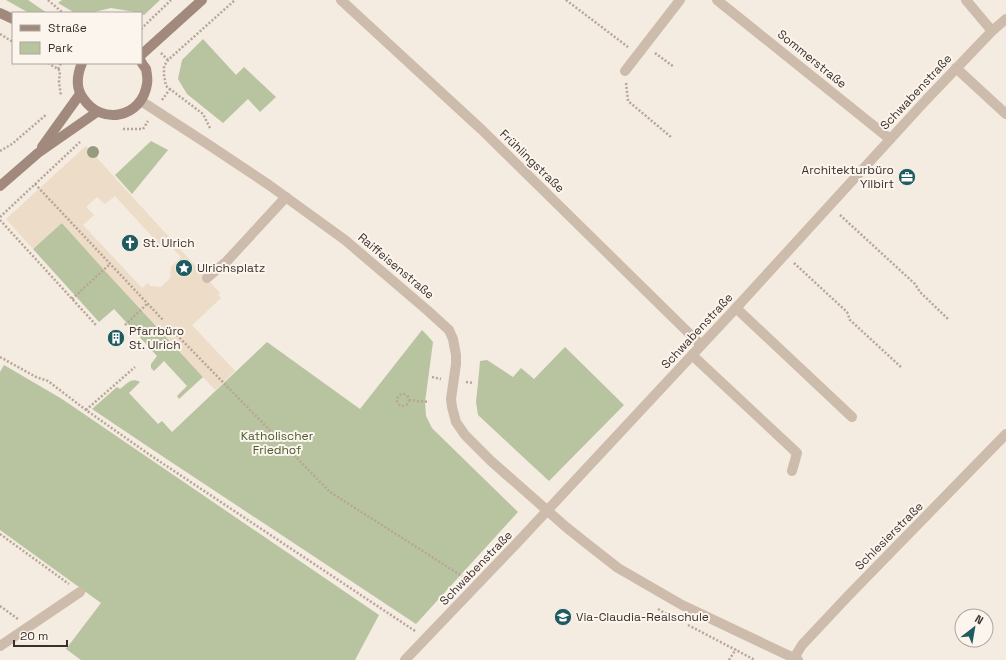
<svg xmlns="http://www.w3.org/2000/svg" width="1006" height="660" viewBox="0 0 1006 660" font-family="'Space Grotesk',sans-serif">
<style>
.green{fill:#b8c4a0}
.plaza{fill:#ecdcc8;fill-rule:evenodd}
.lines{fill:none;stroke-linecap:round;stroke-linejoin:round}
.path{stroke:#b9a596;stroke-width:2.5;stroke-dasharray:2 2;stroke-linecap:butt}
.lane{stroke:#cdbbac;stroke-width:10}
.street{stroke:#cdbbac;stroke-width:10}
.secondary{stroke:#a18a7d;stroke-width:10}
.tree{fill:#969b7f}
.labels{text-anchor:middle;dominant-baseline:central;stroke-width:4;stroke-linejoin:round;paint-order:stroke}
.street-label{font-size:12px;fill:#3b302b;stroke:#fbf5ee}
.poi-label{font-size:12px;fill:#3b302b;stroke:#fbf5ee;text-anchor:start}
.park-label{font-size:12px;fill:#4a5a2e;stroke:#fbf5ee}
</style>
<rect width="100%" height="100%" fill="#f4ebe1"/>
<g class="green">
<polygon points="6,0 28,0 47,13 29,13"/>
<polygon points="62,0 160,0 144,15 141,14 141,13 111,8 90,13 75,13 58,3"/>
<polygon points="203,39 236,75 244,67 276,97 260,112 248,99 223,123 187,94 178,79 182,60"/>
<polygon points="151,141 168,150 132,194 115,175"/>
<polygon points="61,222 203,377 179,399 177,396 187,386 164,361 154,371 151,368 151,364 157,356 114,309 99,322 33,249"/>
<path d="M 422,330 L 427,335 L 433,342 L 425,402 L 426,416 L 432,428 L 438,434 L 518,512 L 416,624 L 153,450 L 92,409 L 117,387 L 120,389 C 127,384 131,377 140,382 L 129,393 L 158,424 L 162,421 L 172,432 L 267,342 L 360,409 Z"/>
<polygon points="565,347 624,405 549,481 478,415 476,402 479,373 480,361 487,360 513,377 521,368 534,379"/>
<polygon points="4,365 62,399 379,615 355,660 81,660 66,649 101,603 0,530 0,372"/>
</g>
<path class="plaza" d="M 86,146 L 220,293 L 218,295 L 221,298 L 192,325 L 235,371 L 215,390 L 104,270 L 62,223 L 33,249 L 6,219 ZM 115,196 L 161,246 L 166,241 L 181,257 L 171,267 L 170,278 L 161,287 L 150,286 L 148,283 L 142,288 L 83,225 L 94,215 L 86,207 L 97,197 L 105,204 Z"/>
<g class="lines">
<g class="path">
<polyline points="48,0 63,13"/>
<polyline points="566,0 628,47"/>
<polyline points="141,29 171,0"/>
<polyline points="0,34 13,42"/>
<polyline points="161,53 168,60"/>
<polyline points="655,53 674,67"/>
<polyline points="48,63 58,69 60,71 59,82 61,96"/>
<polyline points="58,69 61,63"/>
<polyline points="626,83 628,101 671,137"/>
<polyline points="162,100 170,89"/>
<polyline points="210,128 203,114 166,86 164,75 164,66 168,60 235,0"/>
<polyline points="123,129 143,129 148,121"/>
<polyline points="0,151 12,144 47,114"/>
<polyline points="35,184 163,320"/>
<polyline points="840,215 915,284 920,292 949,320"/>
<polyline points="0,217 80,142"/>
<polyline points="0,220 96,325"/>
<polyline points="794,263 847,312 850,320 902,368"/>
<polyline points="72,299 110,264"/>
<polyline points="125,325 147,304"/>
<polyline points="174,332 330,492 465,578"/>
<polyline points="0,357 36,377 48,381 86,410 150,455 415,631"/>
<polyline points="432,377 441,379"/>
<polyline points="466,382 474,383"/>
<circle cx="403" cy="400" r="6"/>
<polyline points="409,400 429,402"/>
<polyline points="86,410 135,367"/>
<polyline points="0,534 69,584"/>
<polyline points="0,606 18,619"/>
<polyline points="658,609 668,615"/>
<polyline points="688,625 755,660"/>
<polyline points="729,660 736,649"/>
</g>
<g class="lane">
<polyline points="956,68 1006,114"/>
<polyline points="625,71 680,0"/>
<polyline points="207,278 227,261 286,197"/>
<polyline points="736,308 852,417"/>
<polyline points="692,355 797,453 792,471"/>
</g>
<g class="street">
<polyline points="341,0 482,130 701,345"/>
<polyline points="717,0 890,139"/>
<polyline points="966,0 992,31"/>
<polyline points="141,101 206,143 269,185 345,240 427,310 449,330 453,339 456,355 456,364 451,399 452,407 456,422 465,435 491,461 566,527 586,543 618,568 682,605 798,660"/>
<polyline points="0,646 80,592"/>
<polyline points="794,658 802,645 848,596 1006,434"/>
<polyline points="405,660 516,544 736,308 926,100 992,31 1006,19"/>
</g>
<g class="secondary">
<polyline points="0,13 13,19"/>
<polyline points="141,55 202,0"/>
<path d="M 82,63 C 77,75 75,87 83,98 C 101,126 142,118 147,84 C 148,79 147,74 146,69 C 144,66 142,64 141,61"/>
<polyline points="42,147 80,94"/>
<polyline points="0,186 38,153 97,112"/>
</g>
</g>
<circle class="tree" cx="93" cy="152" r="6"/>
<defs>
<symbol id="office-disc" viewBox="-11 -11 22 22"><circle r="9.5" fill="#1f5a5e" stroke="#fbf5ee"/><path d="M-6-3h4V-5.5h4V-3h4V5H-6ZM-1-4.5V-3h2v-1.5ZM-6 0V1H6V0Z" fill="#fff"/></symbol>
<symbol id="church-disc" viewBox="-11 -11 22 22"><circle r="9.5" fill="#1f5a5e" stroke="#fbf5ee"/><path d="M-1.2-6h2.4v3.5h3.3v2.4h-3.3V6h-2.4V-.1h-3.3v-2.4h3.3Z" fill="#fff"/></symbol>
<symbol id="sight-disc" viewBox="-11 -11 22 22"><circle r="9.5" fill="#1f5a5e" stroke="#fbf5ee"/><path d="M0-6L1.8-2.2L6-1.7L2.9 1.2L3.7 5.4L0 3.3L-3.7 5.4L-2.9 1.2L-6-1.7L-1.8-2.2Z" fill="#fff"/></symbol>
<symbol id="building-disc" viewBox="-11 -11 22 22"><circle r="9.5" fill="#1f5a5e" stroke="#fbf5ee"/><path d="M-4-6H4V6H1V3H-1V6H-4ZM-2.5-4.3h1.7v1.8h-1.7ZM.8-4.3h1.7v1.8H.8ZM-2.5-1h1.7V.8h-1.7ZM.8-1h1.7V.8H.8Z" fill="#fff"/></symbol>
<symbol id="school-disc" viewBox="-11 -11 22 22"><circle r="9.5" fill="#1f5a5e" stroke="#fbf5ee"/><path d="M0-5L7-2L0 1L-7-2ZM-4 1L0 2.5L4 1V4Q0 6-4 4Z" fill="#fff"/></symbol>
</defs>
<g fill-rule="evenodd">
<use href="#office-disc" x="897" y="167" width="20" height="20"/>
<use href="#church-disc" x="120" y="233" width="20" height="20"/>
<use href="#sight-disc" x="174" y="258" width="20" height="20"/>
<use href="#building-disc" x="106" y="328" width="20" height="20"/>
<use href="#school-disc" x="553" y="607" width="20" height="20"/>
</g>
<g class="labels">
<g class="street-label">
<text transform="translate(812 59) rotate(39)">Sommerstraße</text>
<text transform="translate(916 92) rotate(-47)">Schwabenstraße</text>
<text transform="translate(532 161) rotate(44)">Frühlingstraße</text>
<text transform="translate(396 266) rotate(40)">Raiffeisenstraße</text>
<text transform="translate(697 331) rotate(-47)">Schwabenstraße</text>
<text transform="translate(889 536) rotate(-45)">Schlesierstraße</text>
<text transform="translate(476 568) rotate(-46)">Schwabenstraße</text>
</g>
<g class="poi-label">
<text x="894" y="170" text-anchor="end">Architekturbüro<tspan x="894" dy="14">Yilbirt</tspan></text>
<text x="143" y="243">St. Ulrich</text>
<text x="197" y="268">Ulrichsplatz</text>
<text x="129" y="331">Pfarrbüro<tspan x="129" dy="14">St. Ulrich</tspan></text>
<text x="576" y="617">Via-Claudia-Realschule</text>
</g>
<g class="park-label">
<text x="277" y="436">Katholischer<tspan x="277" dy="14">Friedhof</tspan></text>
</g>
</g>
<rect x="12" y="12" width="130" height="52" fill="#fbf5ee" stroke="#aea6a0"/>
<rect x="20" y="25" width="20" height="6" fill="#a18a7d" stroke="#aea6a0"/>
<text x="48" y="32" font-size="12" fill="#3b302b">Straße</text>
<rect x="20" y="42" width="20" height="12" fill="#b8c4a0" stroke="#aea6a0"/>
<text x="48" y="52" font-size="12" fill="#3b302b">Park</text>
<g transform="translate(974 628) rotate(31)"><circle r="19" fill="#fbf5ee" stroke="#aea6a0"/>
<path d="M0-3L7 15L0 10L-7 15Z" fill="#1f5a5e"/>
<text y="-6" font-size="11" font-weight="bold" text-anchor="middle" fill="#3b302b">N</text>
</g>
<path d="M14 640v6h53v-6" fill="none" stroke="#3b302b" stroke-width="2"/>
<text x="20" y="640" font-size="12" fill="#3b302b" stroke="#fbf5ee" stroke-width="3" paint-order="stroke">20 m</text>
</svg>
